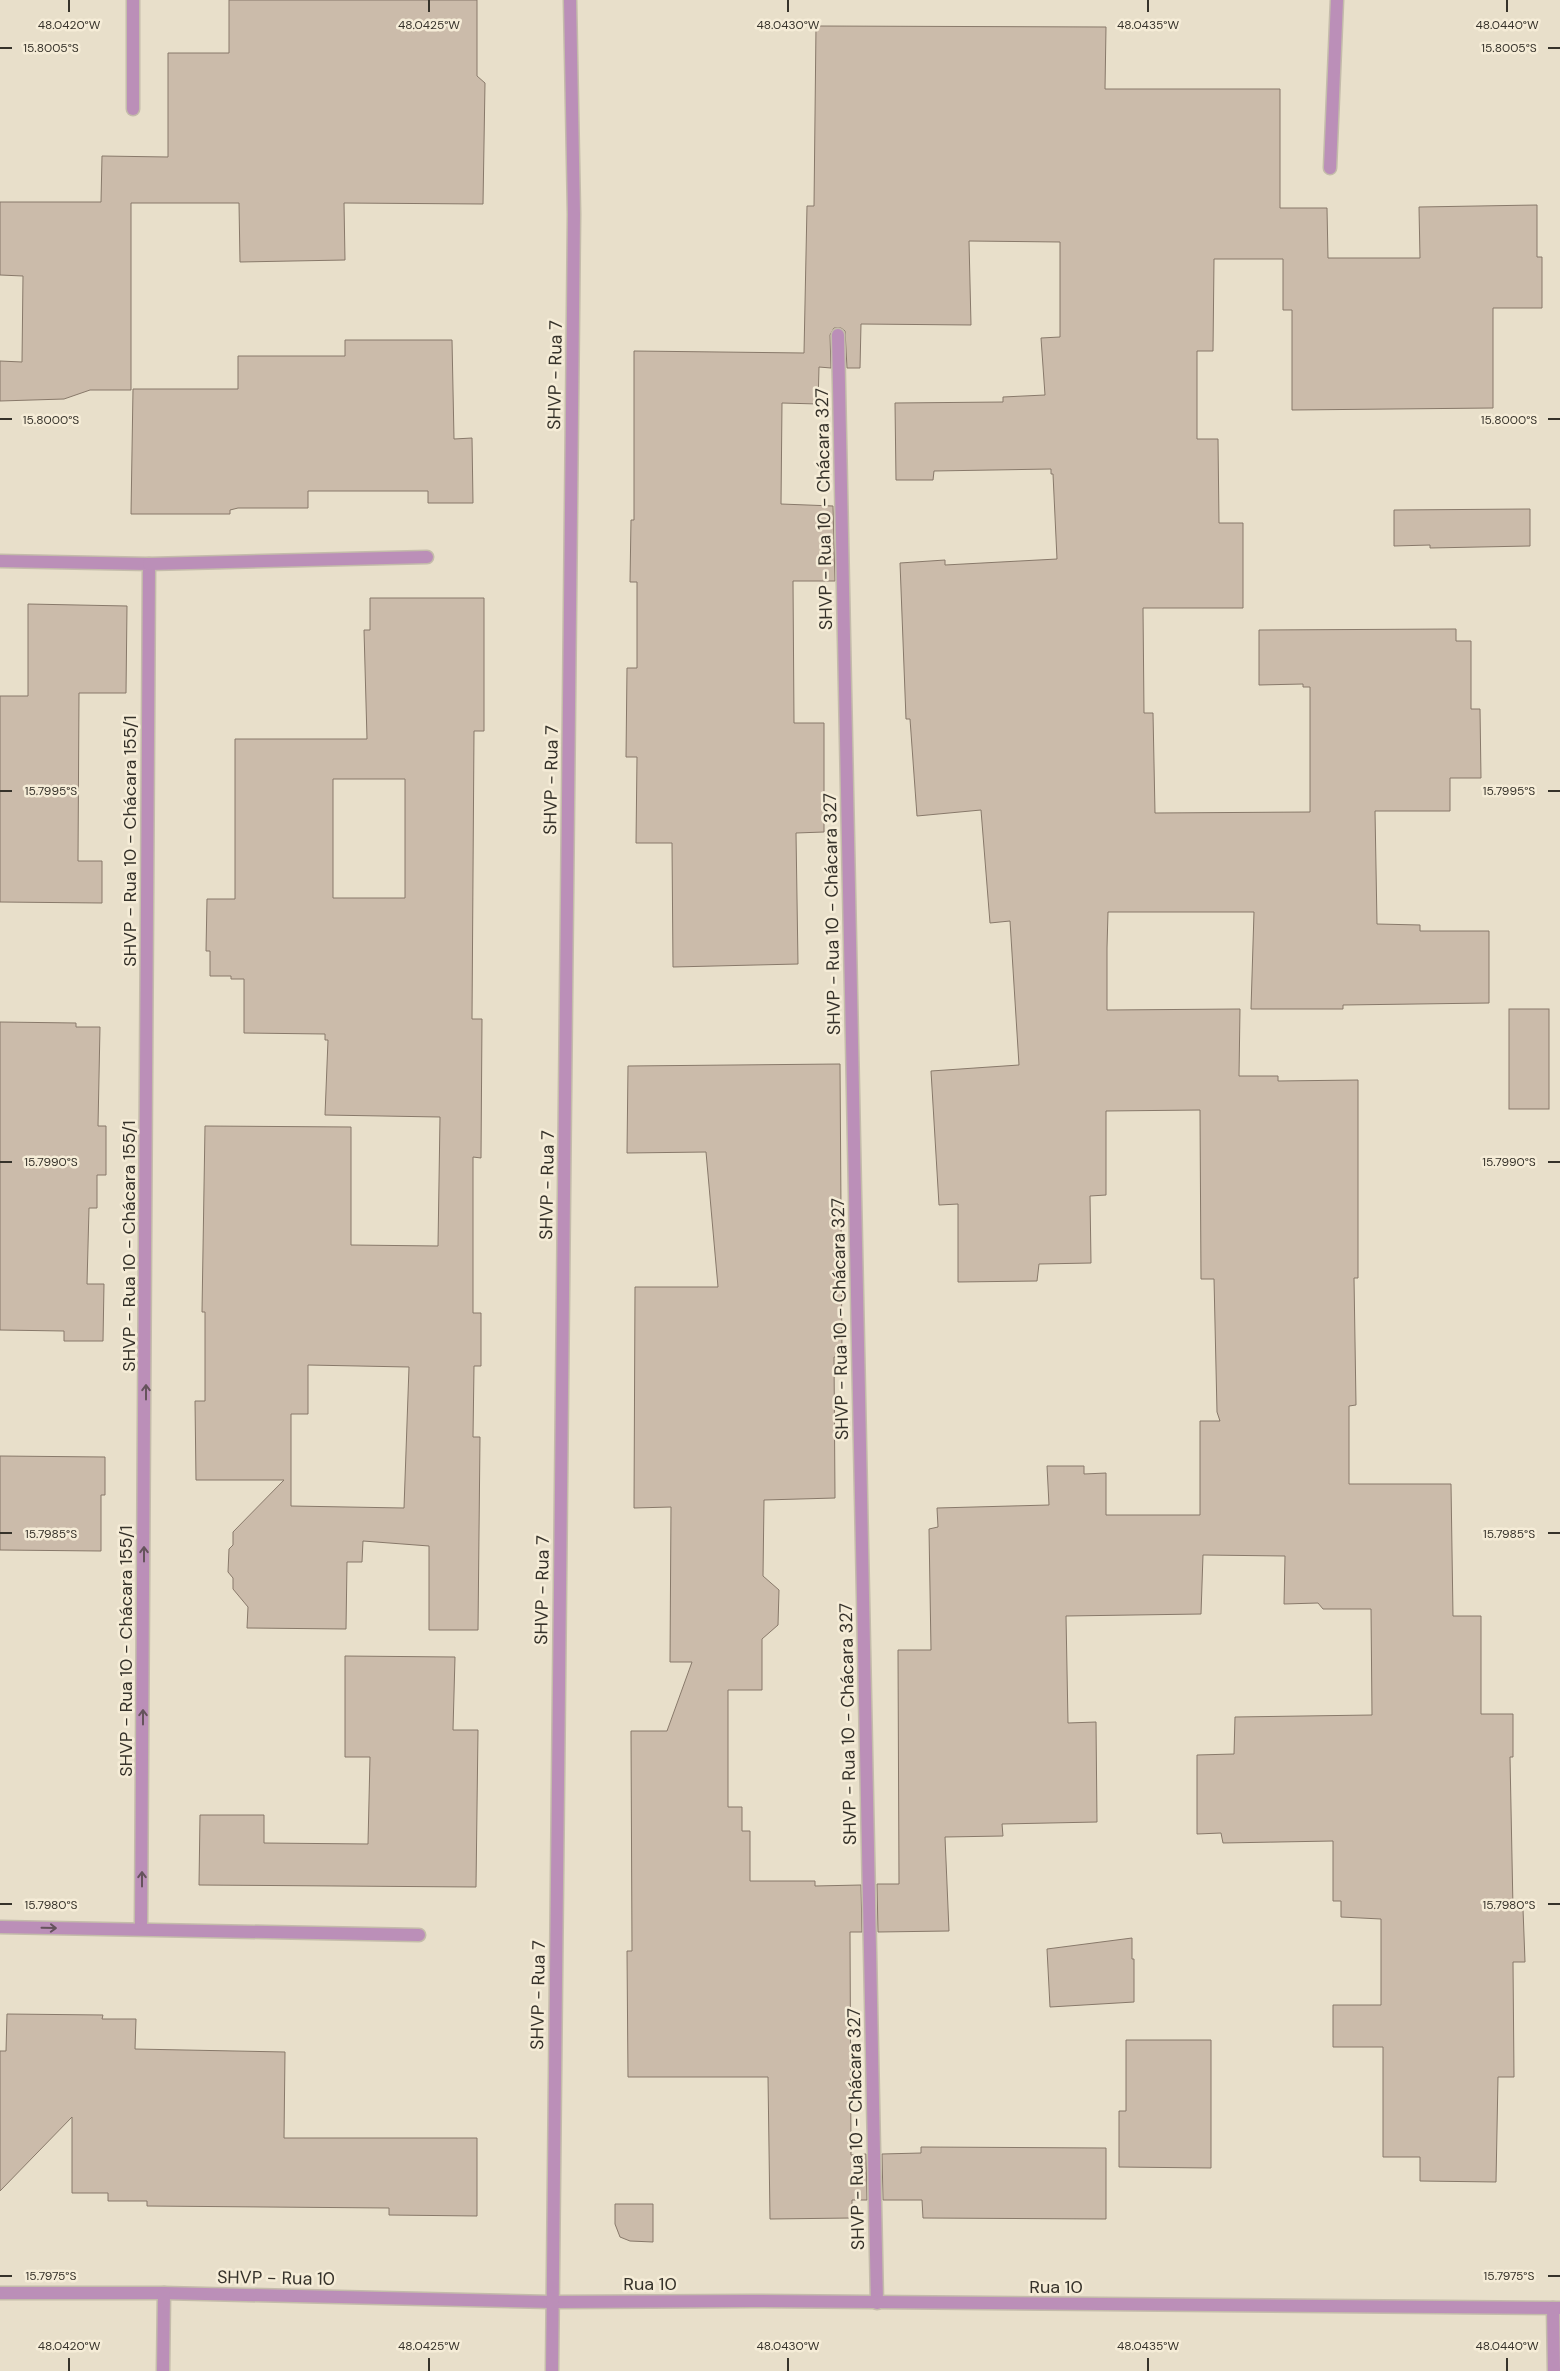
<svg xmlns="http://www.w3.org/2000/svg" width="1560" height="2371" viewBox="0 0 1560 2371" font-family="'DM Sans',sans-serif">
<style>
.building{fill:#cbbbaa;stroke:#88796a;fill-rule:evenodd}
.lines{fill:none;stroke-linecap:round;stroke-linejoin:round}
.minor-casing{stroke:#c4bcaa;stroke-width:15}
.minor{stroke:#bb8fb8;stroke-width:12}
.oneway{stroke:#65535c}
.ticks{fill:none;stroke:#36322a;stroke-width:2}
.labels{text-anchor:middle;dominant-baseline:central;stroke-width:5;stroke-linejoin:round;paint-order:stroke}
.street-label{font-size:18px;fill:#36322a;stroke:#f5ecd7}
.ticks-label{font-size:12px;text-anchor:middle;fill:#36322a;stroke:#f5ecd7;stroke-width:5;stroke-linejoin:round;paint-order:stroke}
</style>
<rect width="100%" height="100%" fill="#e8dfca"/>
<g class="building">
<polygon points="229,0 477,0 477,76 485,83 483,204 344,203 345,260 240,262 239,203 131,203 131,390 90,390 64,399 0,401 0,361 22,362 23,276 0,275 0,202 101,202 102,156 168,157 168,53 229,53"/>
<polygon points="816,26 1106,27 1105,89 1280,89 1280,208 1327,208 1328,258 1420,258 1419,207 1537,205 1537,257 1542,257 1542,308 1493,308 1493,408 1292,410 1292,310 1283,310 1283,259 1214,259 1213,351 1197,351 1197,439 1218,439 1219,523 1243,523 1243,608 1143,608 1144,713 1153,713 1155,813 1310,812 1310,687 1303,687 1303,684 1259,685 1259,630 1456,629 1456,641 1471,641 1471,709 1480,709 1481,778 1450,778 1450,811 1375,811 1377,924 1420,925 1420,931 1489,931 1489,1003 1343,1005 1343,1009 1251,1009 1254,912 1108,912 1107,948 1107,1010 1240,1009 1239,1076 1278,1076 1278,1081 1358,1080 1358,1278 1354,1278 1356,1405 1349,1406 1349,1484 1451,1484 1453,1616 1481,1616 1481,1714 1513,1714 1513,1757 1510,1757 1513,1909 1523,1909 1525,1962 1513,1962 1514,2077 1498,2077 1496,2182 1420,2181 1420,2157 1383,2157 1383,2047 1333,2047 1333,2005 1381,2005 1381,1919 1341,1917 1341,1901 1333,1901 1333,1841 1223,1843 1221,1833 1197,1834 1197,1755 1234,1754 1235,1717 1372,1715 1371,1609 1323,1609 1318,1603 1284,1604 1285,1556 1203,1555 1201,1614 1066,1616 1068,1723 1096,1722 1097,1822 1002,1824 1003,1836 945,1837 949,1931 878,1932 877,1884 899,1884 898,1650 931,1650 929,1529 938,1527 937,1508 1049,1505 1047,1466 1084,1466 1084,1474 1106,1473 1106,1515 1200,1515 1200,1421 1220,1421 1217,1412 1214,1279 1201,1279 1200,1110 1106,1111 1106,1195 1090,1196 1091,1263 1039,1264 1037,1281 958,1282 958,1204 939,1205 931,1071 1019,1065 1010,921 990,923 981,810 917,816 910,719 906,719 900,563 945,560 945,565 1057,559 1053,474 1051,474 1051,469 934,471 933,480 896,480 895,403 1003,402 1003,397 1045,395 1041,338 1060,337 1060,242 969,241 971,325 861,324 860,368 847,368 845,331 841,328 834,328 830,335 831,368 819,367 818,404 782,403 781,504 833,506 835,581 793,581 794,723 824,723 824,832 796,833 798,964 673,967 672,843 636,843 637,757 626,757 627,668 637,668 637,582 630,582 631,520 634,520 634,351 804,353 807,206 814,206"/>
<polygon points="345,340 452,340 454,439 472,438 473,503 428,503 428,491 308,491 308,508 238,508 230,510 230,514 131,514 133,389 238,389 238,356 345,356"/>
<polygon points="1530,509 1530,546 1430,548 1430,545 1394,546 1394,510"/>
<path d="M 370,598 L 484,598 L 484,731 L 474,731 L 472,1019 L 482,1019 L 481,1158 L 473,1157 L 473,1313 L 481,1313 L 481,1366 L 474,1366 L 473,1437 L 480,1437 L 478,1630 L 429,1630 L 429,1546 L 363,1541 L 362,1562 L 347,1562 L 346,1629 L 247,1628 L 248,1607 L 233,1589 L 233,1578 L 228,1572 L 229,1549 L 233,1545 L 233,1532 L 284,1480 L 196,1480 L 195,1401 L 205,1401 L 205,1312 L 202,1312 L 205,1126 L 351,1127 L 351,1245 L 438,1246 L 440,1117 L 325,1115 L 328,1040 L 325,1040 L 325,1034 L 244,1033 L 244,979 L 231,979 L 231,976 L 210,976 L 210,951 L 206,951 L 207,899 L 235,899 L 235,739 L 367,739 L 364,630 L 370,630 ZM 333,779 L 405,779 L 405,898 L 333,898 ZM 308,1365 L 409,1367 L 404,1508 L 291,1506 L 291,1414 L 308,1414 Z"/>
<polygon points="28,604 127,606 126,693 79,693 78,861 102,861 102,903 0,902 0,696 28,696"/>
<rect x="1509" y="1009" width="40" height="100"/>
<polygon points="0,1022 76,1023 76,1027 100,1027 98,1126 106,1126 106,1175 97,1175 97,1208 89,1208 87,1284 104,1284 103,1341 64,1341 64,1331 0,1330"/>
<polygon points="840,1064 842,1357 834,1357 835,1498 764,1500 763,1576 779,1590 778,1625 762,1639 762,1690 728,1690 728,1807 742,1807 742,1831 750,1831 750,1881 815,1881 815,1886 861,1885 862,1932 850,1932 851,2155 866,2154 867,2200 852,2200 852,2218 770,2219 768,2077 628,2077 627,1951 632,1951 631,1731 667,1731 692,1662 670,1662 671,1507 634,1508 635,1287 718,1287 706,1152 627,1153 628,1066"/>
<polygon points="0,1456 105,1457 105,1495 101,1495 101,1551 0,1550"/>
<polygon points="345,1656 455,1657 453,1730 478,1730 476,1887 199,1885 200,1815 264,1815 264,1843 368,1844 370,1757 345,1757"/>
<polygon points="1132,1938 1132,1959 1134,1959 1134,2002 1050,2007 1047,1949"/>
<polygon points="7,2014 103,2015 102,2019 136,2019 135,2049 285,2052 284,2138 477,2138 477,2216 389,2215 389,2208 147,2206 147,2201 108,2201 108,2193 72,2193 72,2117 0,2191 0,2051 6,2051"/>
<polygon points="1126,2040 1211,2040 1211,2168 1119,2167 1119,2111 1126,2111"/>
<polygon points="921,2147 1106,2148 1106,2219 923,2218 922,2200 883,2200 882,2154 921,2153"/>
<polygon points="615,2204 653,2204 653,2242 630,2241 620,2237 615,2224"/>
</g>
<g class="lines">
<defs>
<g id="minor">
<polyline points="133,0 133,109"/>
<polyline points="1330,168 1337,0"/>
<polyline points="838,335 877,2303"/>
<polyline points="0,561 149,564 141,1928"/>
<polyline points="149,564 427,557"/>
<polyline points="0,1927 419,1935"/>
<polyline points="0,2293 164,2293 551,2302 750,2301 1560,2308"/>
<polyline points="1553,2308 1554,2371"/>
<polyline points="163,2371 164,2293"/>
<polyline points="552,2371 574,214 570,0"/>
</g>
</defs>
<use href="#minor" class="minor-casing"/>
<use href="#minor" class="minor"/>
</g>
<defs><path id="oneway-shaft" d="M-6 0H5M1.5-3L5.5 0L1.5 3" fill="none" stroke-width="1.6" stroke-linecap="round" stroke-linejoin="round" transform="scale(1.25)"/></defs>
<g class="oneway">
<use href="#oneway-shaft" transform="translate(146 1392) rotate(-90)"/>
<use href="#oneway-shaft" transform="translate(144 1554) rotate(-90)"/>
<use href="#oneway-shaft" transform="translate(143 1717) rotate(-90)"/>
<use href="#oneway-shaft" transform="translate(142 1879) rotate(-90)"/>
<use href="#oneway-shaft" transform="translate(49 1928) rotate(1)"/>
</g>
<path class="ticks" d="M 69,0 L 69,12M 429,0 L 429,12M 788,0 L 788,12M 1148,0 L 1148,12M 1507,0 L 1507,12M 0,48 L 12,48M 1548,48 L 1560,48M 0,419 L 12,419M 1548,419 L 1560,419M 0,791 L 12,791M 1548,791 L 1560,791M 0,1162 L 12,1162M 1548,1162 L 1560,1162M 0,1533 L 12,1533M 1548,1533 L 1560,1533M 0,1904 L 12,1904M 1548,1904 L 1560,1904M 0,2276 L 12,2276M 1548,2276 L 1560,2276M 69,2358 L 69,2371M 429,2358 L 429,2371M 788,2358 L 788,2371M 1148,2358 L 1148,2371M 1507,2358 L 1507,2371"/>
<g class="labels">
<g class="street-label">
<text transform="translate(555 375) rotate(-89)">SHVP - Rua 7</text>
<text transform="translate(824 509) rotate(-91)">SHVP - Rua 10 - Chácara 327</text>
<text transform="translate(551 780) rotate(-89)">SHVP - Rua 7</text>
<text transform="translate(130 841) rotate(-90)">SHVP - Rua 10 - Chácara 155/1</text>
<text transform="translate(832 914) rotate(-91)">SHVP - Rua 10 - Chácara 327</text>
<text transform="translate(547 1185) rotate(-89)">SHVP - Rua 7</text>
<text transform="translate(129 1246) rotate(-90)">SHVP - Rua 10 - Chácara 155/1</text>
<text transform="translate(840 1319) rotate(-91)">SHVP - Rua 10 - Chácara 327</text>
<text transform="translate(542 1590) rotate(-89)">SHVP - Rua 7</text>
<text transform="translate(126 1651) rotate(-90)">SHVP - Rua 10 - Chácara 155/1</text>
<text transform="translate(848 1724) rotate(-91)">SHVP - Rua 10 - Chácara 327</text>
<text transform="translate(538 1995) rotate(-89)">SHVP - Rua 7</text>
<text transform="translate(856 2129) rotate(-91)">SHVP - Rua 10 - Chácara 327</text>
<text transform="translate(276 2278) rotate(1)">SHVP - Rua 10</text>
<text x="650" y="2284">Rua 10</text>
<text x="1056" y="2287">Rua 10</text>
</g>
</g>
<g class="ticks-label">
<text x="69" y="29">48.0420°W</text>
<text x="429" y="29">48.0425°W</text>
<text x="788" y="29">48.0430°W</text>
<text x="1148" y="29">48.0435°W</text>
<text x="1507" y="29">48.0440°W</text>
<text x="1509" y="52">15.8005°S</text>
<text x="51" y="52">15.8005°S</text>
<text x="1509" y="424">15.8000°S</text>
<text x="51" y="424">15.8000°S</text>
<text x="1509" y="795">15.7995°S</text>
<text x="51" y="795">15.7995°S</text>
<text x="1509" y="1166">15.7990°S</text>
<text x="51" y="1166">15.7990°S</text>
<text x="1509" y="1538">15.7985°S</text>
<text x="51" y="1538">15.7985°S</text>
<text x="1509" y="1909">15.7980°S</text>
<text x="51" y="1909">15.7980°S</text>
<text x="1509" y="2280">15.7975°S</text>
<text x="51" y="2280">15.7975°S</text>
<text x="69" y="2350">48.0420°W</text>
<text x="429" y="2350">48.0425°W</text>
<text x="788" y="2350">48.0430°W</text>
<text x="1148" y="2350">48.0435°W</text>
<text x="1507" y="2350">48.0440°W</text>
</g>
</svg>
